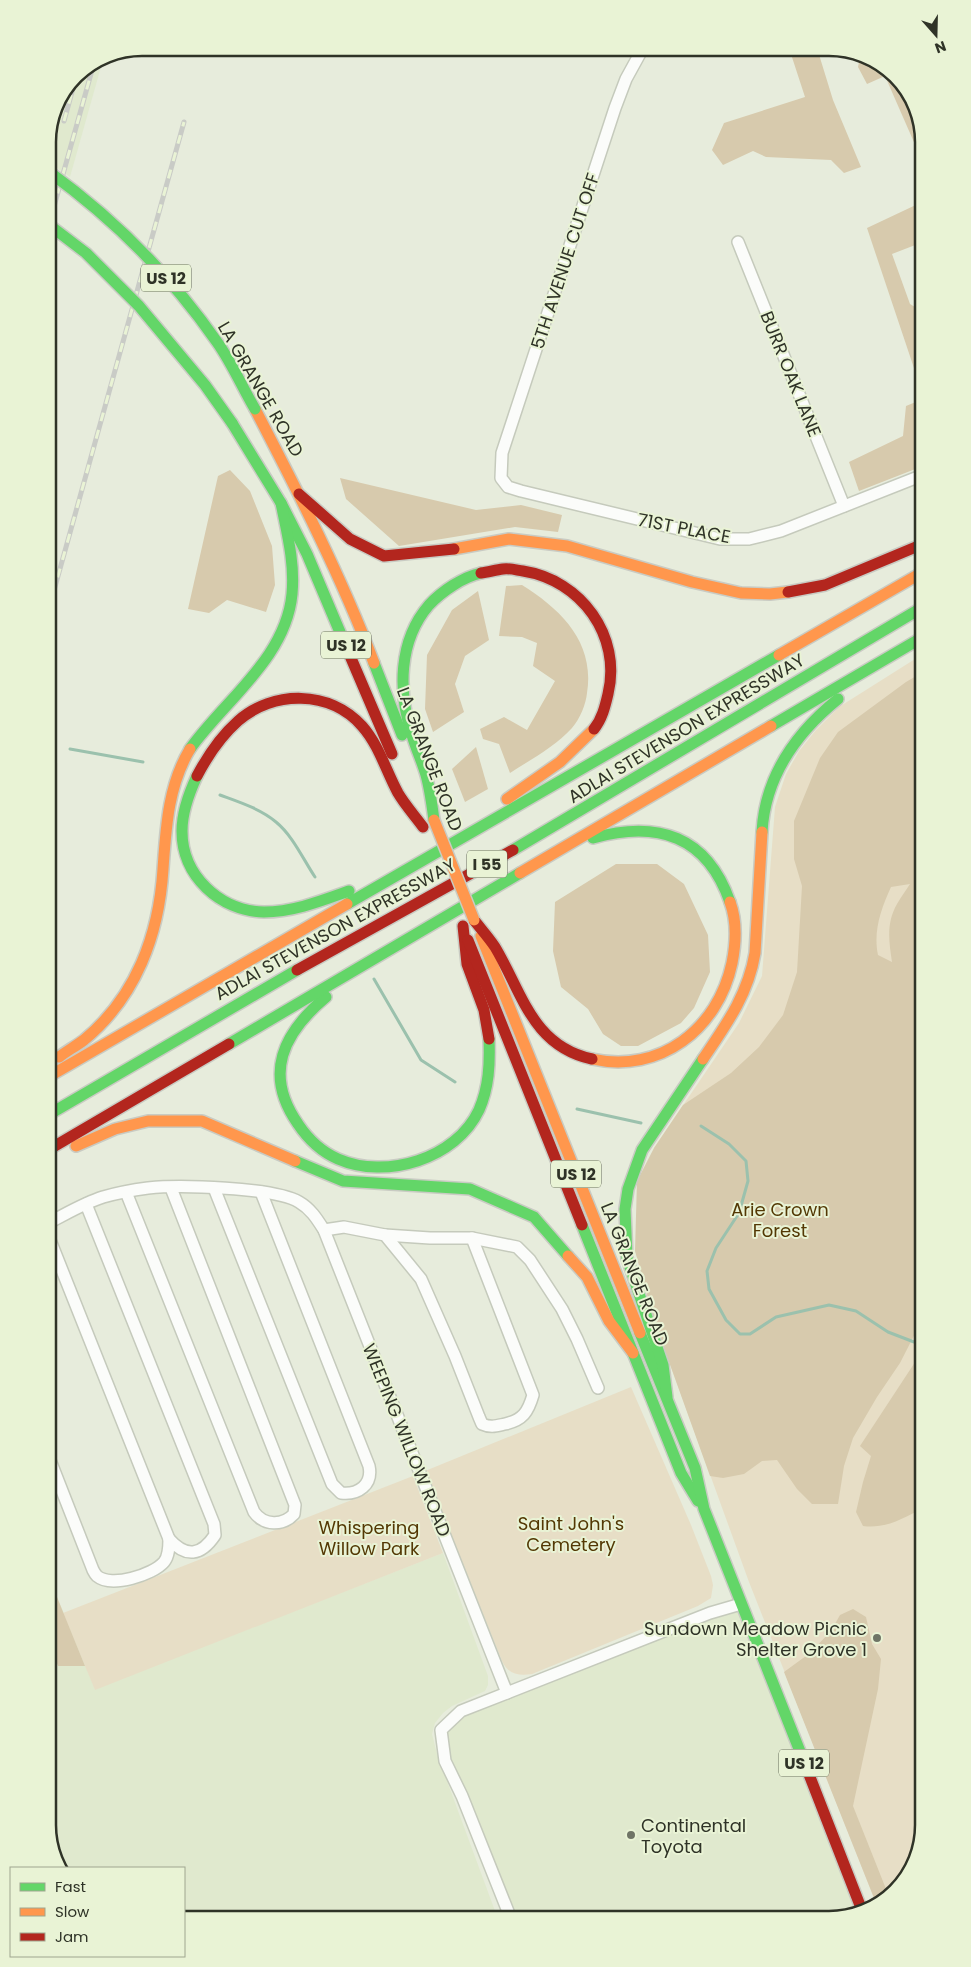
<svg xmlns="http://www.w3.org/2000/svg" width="971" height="1967" viewBox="0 0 971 1967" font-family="Poppins,sans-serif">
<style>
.built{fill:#e0e9ce}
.green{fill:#e7dec6}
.forest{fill:#d7caad;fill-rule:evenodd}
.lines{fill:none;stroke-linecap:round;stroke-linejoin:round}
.stream{stroke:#9bc1ad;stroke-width:3}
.street-casing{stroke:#c5cabc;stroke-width:14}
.fast-casing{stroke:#c9cbc3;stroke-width:14}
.slow-casing{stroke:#c9cbc3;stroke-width:14}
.jam-casing{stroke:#c9cbc3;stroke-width:14}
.street{stroke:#fbfcfa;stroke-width:11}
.fast{stroke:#63d668;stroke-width:11}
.slow{stroke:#ff974d;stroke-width:11}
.jam{stroke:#b3261e;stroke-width:11}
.rail-casing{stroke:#c9cbc6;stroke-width:5}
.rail{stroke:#e9f3d5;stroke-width:3;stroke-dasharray:9;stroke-linecap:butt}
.fast-bridge-casing{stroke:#c9cbc3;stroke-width:14;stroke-linecap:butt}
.slow-bridge-casing{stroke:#c9cbc3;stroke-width:14;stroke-linecap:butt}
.fast-bridge{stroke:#63d668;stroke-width:11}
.slow-bridge{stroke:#ff974d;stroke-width:11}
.poi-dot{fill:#6f7466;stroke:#e9f3d5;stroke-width:2}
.labels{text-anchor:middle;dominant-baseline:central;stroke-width:4;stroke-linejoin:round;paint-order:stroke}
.shield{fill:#e9f3d5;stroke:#676d5b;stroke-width:1}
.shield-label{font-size:16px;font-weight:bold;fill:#2f3327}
.street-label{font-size:18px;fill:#2f3327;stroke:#e9f3d5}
.park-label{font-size:18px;fill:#533804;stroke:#e9f3d5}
.poi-label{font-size:18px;fill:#2f3327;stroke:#e9f3d5;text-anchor:end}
.rim{fill:none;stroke:#2f3327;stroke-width:2.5}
</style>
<rect width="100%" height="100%" fill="#e7ecdc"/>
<g class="built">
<polygon points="104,56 70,177 48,162 48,136 75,75"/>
<polygon points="443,1553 488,1676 488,1685 485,1691 452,1706 443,1713 435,1723 432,1734 437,1754 498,1919 184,1919 184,1868 61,1868 55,1861 48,1825 48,1575 95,1689"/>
<polygon points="741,1608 859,1914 829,1919 511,1919 448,1761 446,1731 465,1714 711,1615"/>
</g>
<g class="green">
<polygon points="923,654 923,1825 907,1878 876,1903 749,1582 654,1320 654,1148 739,1023 762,976 775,807 786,774 799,751 816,730 839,707"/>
<path d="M 631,1387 L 691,1525 L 711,1576 L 713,1585 L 711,1598 L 698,1606 L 532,1674 C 518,1676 508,1674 502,1661 L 425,1471 Z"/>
<polygon points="413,1476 443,1553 95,1690 63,1613"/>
</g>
<g class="forest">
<polygon points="789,48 817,48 833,100 861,167 844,173 831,160 766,157 753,151 723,165 712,150 724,123 805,97"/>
<polygon points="860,57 886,67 916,106 923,142 923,242 892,254 910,304 923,312 923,395 867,228 920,203 920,156 885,76 867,84 858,67"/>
<polygon points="923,399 923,466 859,491 849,462 903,436 906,406"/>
<polygon points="230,470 250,491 272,546 275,585 266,612 227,600 209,613 188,609 218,476"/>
<polygon points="340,478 476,510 521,505 562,515 558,532 515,527 399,546 346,499"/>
<path d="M 522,585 C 562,610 595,643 587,693 C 586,704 580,719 572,728 C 556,746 530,760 510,773 L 499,744 L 483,739 L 480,729 L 504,717 L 527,730 L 555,681 L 533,666 L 537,643 L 522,637 L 499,636 L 506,586 Z"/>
<polygon points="478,591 489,640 465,656 455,684 464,712 433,732 425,709 427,655 452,610"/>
<path d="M 923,672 L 923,1318 L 900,1363 L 877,1397 L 853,1438 L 844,1466 L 838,1504 L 812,1504 L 797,1489 L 777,1460 L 762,1461 L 744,1474 L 723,1478 L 710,1476 L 654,1320 L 635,1251 L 637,1181 L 654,1148 L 683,1105 L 731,1073 L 759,1047 L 783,1015 L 797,972 L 802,886 L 794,859 L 794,821 L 820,758 L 838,732 L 906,682 ZM 910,884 C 906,890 901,897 897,904 C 886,923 889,942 892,962 L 878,955 C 873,931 881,909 891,887 Z"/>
<polygon points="476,747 488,789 465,802 452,769"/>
<polygon points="616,864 657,864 684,884 708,935 710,972 694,1008 681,1023 638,1046 621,1046 603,1034 588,1009 561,987 553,951 555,902"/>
<path d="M 923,1350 L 923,1508 C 904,1518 886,1529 863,1526 L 856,1512 L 863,1482 L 871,1456 L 860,1446 Z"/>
<polygon points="48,1575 85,1666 58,1666 48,1640"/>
<polygon points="853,1609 866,1617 872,1644 881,1659 878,1689 853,1806 888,1894 876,1903 784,1672 810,1653 831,1631 840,1615"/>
</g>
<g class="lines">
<g class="stream">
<polyline points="70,749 143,762"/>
<path d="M 220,795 C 239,802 261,809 276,822 C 293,836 303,859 315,877"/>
<polyline points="374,979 421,1060 455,1082"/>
<polyline points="577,1109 641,1123"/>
<polyline points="701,1126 729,1144 746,1161 748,1181 739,1213 716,1248 707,1271 709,1289 726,1320 740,1334 750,1334 776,1317 829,1305 856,1311 888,1332 914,1342"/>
</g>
<defs>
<g id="street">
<polyline points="643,48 626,79 615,108 502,453 501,478 508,487 521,491 720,539 749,539 781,531 923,475"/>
<polyline points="738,242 844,506"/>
<path d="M 214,1188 L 332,1484 L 341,1493 C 358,1495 373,1485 369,1466 L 261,1192"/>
<path d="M 126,1192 L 254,1512 C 264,1526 283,1526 294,1514 L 295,1505 L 171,1188"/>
<path d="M 48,1223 C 66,1214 84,1203 103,1197 C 117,1193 133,1190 148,1188 C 179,1185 274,1187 299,1202 C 311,1209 317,1219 324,1230 L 507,1693"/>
<path d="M 324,1230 L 344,1227 L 385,1235 L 421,1279 L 455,1356 L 479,1417 L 482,1424 C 491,1428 496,1426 505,1424 C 523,1420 528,1412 533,1395 L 472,1238"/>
<polyline points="48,1235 169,1539"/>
<polyline points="385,1235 430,1238 472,1238 517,1247 530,1260 562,1309 577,1339 598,1388"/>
<path d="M 48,1455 L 93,1570 C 94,1572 95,1574 97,1576 C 111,1588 153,1575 164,1562 C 169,1556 169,1547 169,1539 C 186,1558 201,1556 215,1535 L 214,1524 L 86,1204"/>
<polyline points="511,1919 462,1796 445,1761 441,1730 461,1711 710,1613 741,1604"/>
</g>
<g id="fast">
<polyline points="232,423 281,503 307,554 345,644"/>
<polyline points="374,663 402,735"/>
<polyline points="771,726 923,637"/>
<path d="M 190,749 C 225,700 286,658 292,594 C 295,563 287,533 281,503"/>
<path d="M 197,776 C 189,793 182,812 182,831 C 182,876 220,911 264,912 C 293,912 321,901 349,891"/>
<path d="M 434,820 C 432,805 430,789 426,775 C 422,761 416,749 412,735 C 398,692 398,641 429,605 C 442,591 463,577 481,573"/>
<path d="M 762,832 C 765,776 796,733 838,699"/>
<path d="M 593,838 C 658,820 707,836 730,902"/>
<polyline points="513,850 923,607"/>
<polyline points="347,904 779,655"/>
<path d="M 326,997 C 283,1033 263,1074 298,1124 C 308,1139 322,1152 338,1159 C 386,1180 456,1159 479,1110 C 489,1087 490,1064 489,1039"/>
<polyline points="229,1044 520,873"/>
<polyline points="48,1115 297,970"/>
<polyline points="295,1161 343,1181 470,1189 534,1217 568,1256"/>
<polyline points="582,1225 681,1473 698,1501"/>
<polyline points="640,1333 695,1468 704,1509 803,1759"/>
<polyline points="667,1397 663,1365 627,1258 625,1209 628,1189 642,1150 703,1059"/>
</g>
<g id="slow">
<path d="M 255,409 C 298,492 341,576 374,663"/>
<polyline points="454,549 509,539 567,546 692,582 741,593 770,594 788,592"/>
<polyline points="779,655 923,572"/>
<polyline points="507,799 560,762 594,729"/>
<polyline points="520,873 771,726"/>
<polyline points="481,936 640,1333"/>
<path d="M 59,1057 C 67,1051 76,1046 84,1040 C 136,997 159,935 163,869 C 166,827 168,786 190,749"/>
<path d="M 592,1059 C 660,1074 718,1029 732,963 C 736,943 737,921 730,902"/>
<path d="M 703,1059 C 726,1025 748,995 755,953 L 762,832"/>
<polyline points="48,1077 347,904"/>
<polyline points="76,1146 115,1129 148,1121 202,1121 295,1161"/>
<polyline points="568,1256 587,1277 609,1321 633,1353"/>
</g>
<g id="jam">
<polyline points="299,494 350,539 384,556 454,549"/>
<path d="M 481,573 C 488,572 496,570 503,569 C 510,568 516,570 523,571 C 581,580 622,636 608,694 C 605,707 602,719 594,729"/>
<polyline points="788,592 825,585 923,544"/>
<polyline points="345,644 392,754"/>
<path d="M 197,776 C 208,755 220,737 238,721 C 273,690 330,690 362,726 C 379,745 386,771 398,793 C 405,805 415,816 423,827"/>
<path d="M 474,920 C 481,929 489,938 495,947 C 522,992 532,1046 592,1059"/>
<polyline points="463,926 467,964 484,1010 489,1039"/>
<polyline points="468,940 582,1225"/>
<polyline points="297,970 513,850"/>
<polyline points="48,1150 229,1044"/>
<polyline points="803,1759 863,1913"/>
</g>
</defs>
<use href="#street" class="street-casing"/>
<use href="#fast" class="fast-casing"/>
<use href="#slow" class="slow-casing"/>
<use href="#jam" class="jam-casing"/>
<use href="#street" class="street"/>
<use href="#fast" class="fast"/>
<use href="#slow" class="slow"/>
<use href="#jam" class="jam"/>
<defs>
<g id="rail">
<polyline points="64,121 77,74"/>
<polyline points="48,228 94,63"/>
<polyline points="48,612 184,122"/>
</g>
</defs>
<use href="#rail" class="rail-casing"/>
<use href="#rail" class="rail"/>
<defs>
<g id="fast-bridge">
<path d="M 48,171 C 113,218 171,276 217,342 C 232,363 242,387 255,409"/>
<polyline points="48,224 86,253 139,306 205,385 232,423"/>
</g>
<polyline id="slow-bridge" points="434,820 474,920"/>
</defs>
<use href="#fast-bridge" class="fast-bridge-casing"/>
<use href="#slow-bridge" class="slow-bridge-casing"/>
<use href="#fast-bridge" class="fast-bridge"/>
<use href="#slow-bridge" class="slow-bridge"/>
</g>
<g class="poi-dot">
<circle cx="877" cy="1638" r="5"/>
<circle cx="631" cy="1835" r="5"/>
</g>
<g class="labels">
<g class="shield">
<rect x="141" y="264.5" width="50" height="27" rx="4"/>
<rect x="321" y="631.5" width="50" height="27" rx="4"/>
<rect x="467" y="850.5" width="40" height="27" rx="4"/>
<rect x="551" y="1160.5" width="50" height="27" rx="4"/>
<rect x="779" y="1749.5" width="50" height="27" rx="4"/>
</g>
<g class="shield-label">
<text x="166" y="278">US 12</text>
<text x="346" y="645">US 12</text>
<text x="487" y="864">I 55</text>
<text x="576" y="1174">US 12</text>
<text x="804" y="1763">US 12</text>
</g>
<g class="street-label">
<text transform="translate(565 261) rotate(-72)">5TH AVENUE CUT OFF</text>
<text transform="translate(791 374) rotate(68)">BURR OAK LANE</text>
<text transform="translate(261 389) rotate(60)">LA GRANGE ROAD</text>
<text transform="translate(684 528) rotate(11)">71ST PLACE</text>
<text transform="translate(686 728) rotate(-31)">ADLAI STEVENSON EXPRESSWAY</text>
<text transform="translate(430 759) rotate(69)">LA GRANGE ROAD</text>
<text transform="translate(335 929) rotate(-29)">ADLAI STEVENSON EXPRESSWAY</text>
<text transform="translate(635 1274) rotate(68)">LA GRANGE ROAD</text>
<text transform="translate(407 1440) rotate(68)">WEEPING WILLOW ROAD</text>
</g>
<g class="park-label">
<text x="780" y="1209">Arie Crown<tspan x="780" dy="21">Forest</tspan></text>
<text x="571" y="1523">Saint John's<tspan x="571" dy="21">Cemetery</tspan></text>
<text x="369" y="1527">Whispering<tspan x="369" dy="21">Willow Park</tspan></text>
</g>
<g class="poi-label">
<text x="867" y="1628">Sundown Meadow Picnic<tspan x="867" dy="21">Shelter Grove 1</tspan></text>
<text x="641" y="1825" text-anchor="start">Continental<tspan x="641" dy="21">Toyota</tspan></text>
</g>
</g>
<path d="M0 0H971V1967H0ZM142 56H829A86 86 0 0 1 915 142V1825A86 86 0 0 1 829 1911H142A86 86 0 0 1 56 1825V142A86 86 0 0 1 142 56Z" fill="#e9f3d5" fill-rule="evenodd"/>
<path class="rim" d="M142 56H829A86 86 0 0 1 915 142V1825A86 86 0 0 1 829 1911H142A86 86 0 0 1 56 1825V142A86 86 0 0 1 142 56Z"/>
<rect x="10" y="1867" width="175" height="90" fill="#e9f3d5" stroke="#9fa68f"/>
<rect x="20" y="1883" width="25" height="8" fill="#63d668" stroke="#9fa68f"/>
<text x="55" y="1892" font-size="15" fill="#2f3327">Fast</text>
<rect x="20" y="1908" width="25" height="8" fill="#ff974d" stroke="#9fa68f"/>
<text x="55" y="1917" font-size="15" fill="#2f3327">Slow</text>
<rect x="20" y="1933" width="25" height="8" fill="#b3261e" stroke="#9fa68f"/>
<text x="55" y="1942" font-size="15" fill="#2f3327">Jam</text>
<g transform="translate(936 35) rotate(160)" stroke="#e9f3d5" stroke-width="4" paint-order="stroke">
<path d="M0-4L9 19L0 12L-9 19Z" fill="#2f3327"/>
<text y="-8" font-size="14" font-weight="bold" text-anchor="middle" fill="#2f3327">N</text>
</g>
</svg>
